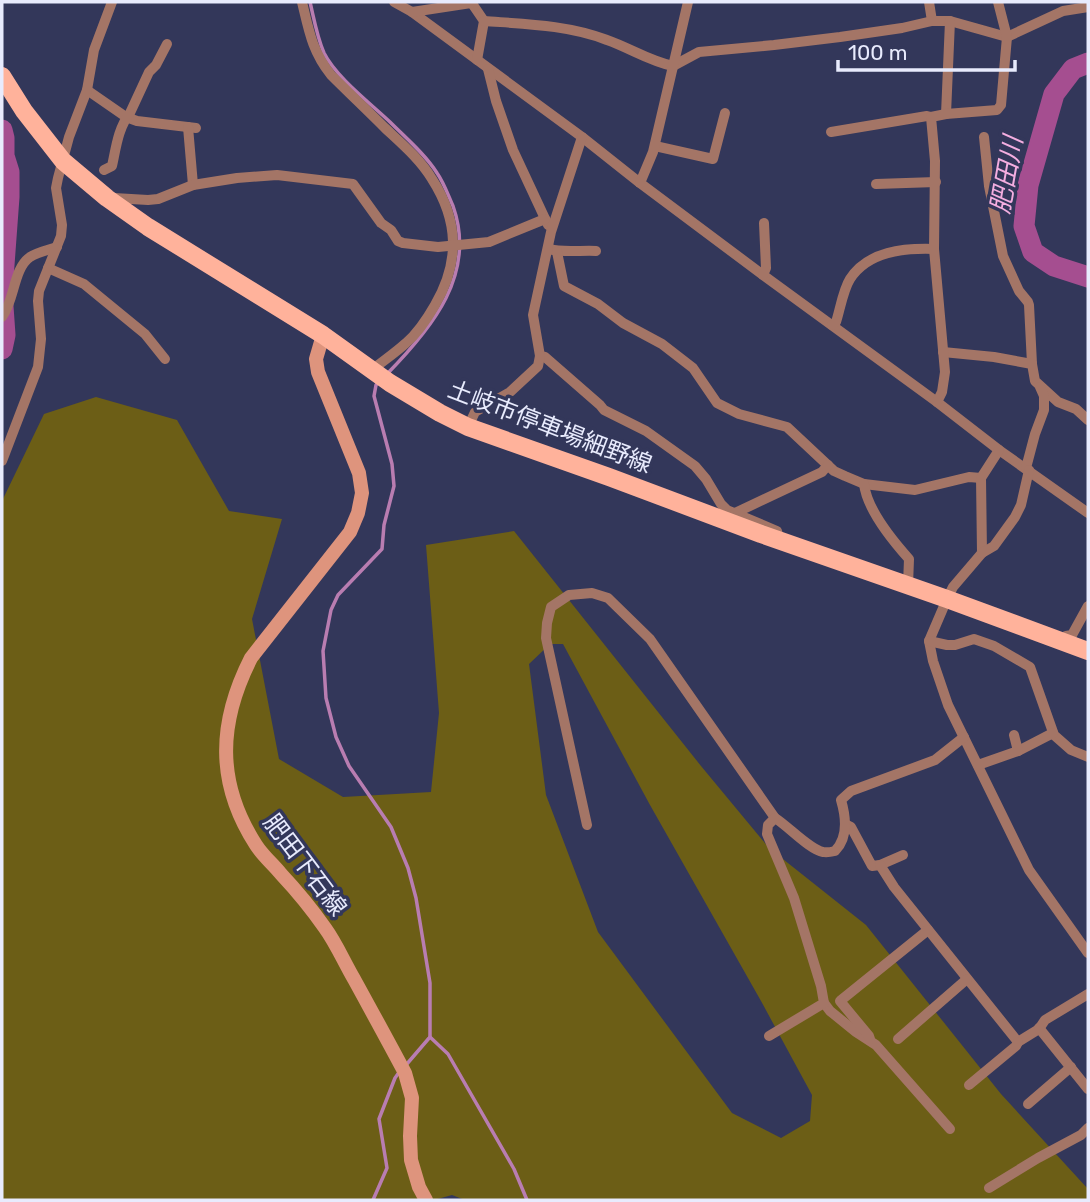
<svg xmlns="http://www.w3.org/2000/svg" width="1090" height="1202" viewBox="0 0 1090 1202" font-family="Rubik,'Noto Sans JP',sans-serif">
<style>
.green{fill:#6c5e16;fill-rule:evenodd}
.lines{fill:none;stroke-linecap:round;stroke-linejoin:round}
.stream{stroke:#b97db1;stroke-width:3.5}
.river{stroke:#a54e90;stroke-width:21}
.minor{stroke:#a47566;stroke-width:10}
.secondary{stroke:#de947d;stroke-width:14}
.primary{stroke:#ffb29b;stroke-width:18}
.labels{text-anchor:middle;dominant-baseline:central;stroke-width:7;stroke-linejoin:round;paint-order:stroke}
.street-label{font-size:24px;fill:#e8ebfd;stroke:#33375a}
.water-label{font-size:26px;font-style:italic;fill:#f4aee0;stroke:#33375a}
</style>
<rect width="100%" height="100%" fill="#33375a"/>
<path class="green" d="M 96,397 L 177,420 L 229,511 L 282,519 L 252,619 L 279,759 L 343,797 L 431,792 L 439,713 L 426,545 L 514,531 L 701,766 L 769,848 L 866,925 L 1001,1094 L 1088,1189 L 1088,1200 L 465,1200 L 452,1195 L 434,1200 L 2,1200 L 2,501 L 44,414 ZM 550,644 L 563,644 L 650,805 L 761,1001 L 812,1095 L 810,1121 L 781,1138 L 732,1113 L 598,932 L 546,795 L 529,664 Z"/>
<g class="lines">
<g class="stream">
<path d="M 310,2 C 314,19 317,37 324,53 C 336,77 370,103 390,122 C 406,138 425,154 437,173 C 444,183 448,195 453,206 C 477,274 432,328 387,374"/>
<polyline points="379,382 376,385 374,396 392,464 394,486 384,525 382,549 338,595 331,610 323,651 326,698 336,737 349,766 391,827 408,868 416,898 430,983 430,1037 406,1065"/>
<polyline points="430,1037 448,1054 514,1169 527,1200"/>
<polyline points="373,1200 387,1168 379,1119 395,1078 400,1071"/>
</g>
<g class="river">
<polyline points="1088,63 1073,69 1054,94 1028,185 1024,226 1033,252 1054,266 1088,277"/>
<polyline points="2,130 4,138 4,156 9,172 9,197 2,292 5,335 2,349"/>
</g>
<g class="minor">
<path d="M 302,2 C 309,31 312,51 331,75 C 349,93 367,110 385,128 C 401,143 420,159 432,179 C 459,221 460,262 435,305 C 427,319 418,333 406,343 C 395,353 383,361 372,370"/>
<polyline points="394,2 412,12 582,137 640,183 763,275 937,402 999,450 1088,513"/>
<polyline points="471,2 484,21 477,60"/>
<polyline points="929,2 932,21"/>
<polyline points="412,12 471,3"/>
<path d="M 484,21 C 525,24 569,25 607,40 C 630,48 649,61 673,66 L 699,52 L 774,45 L 840,37 L 902,28 L 932,21 L 950,21 L 1007,37 L 1063,11 L 1088,7"/>
<polyline points="488,69 496,101 513,150 548,225"/>
<polyline points="87,90 126,117 137,121 196,128"/>
<polyline points="946,114 950,21"/>
<polyline points="188,127 193,185"/>
<polyline points="831,132 927,116 931,117"/>
<polyline points="984,137 989,186 1003,256 1019,291 1028,302 1029,305 1032,364"/>
<polyline points="655,146 713,159 725,113"/>
<path d="M 104,170 L 112,166 C 116,148 118,128 130,113 L 149,72 L 156,65 L 167,44"/>
<polyline points="640,183 653,152 688,2"/>
<polyline points="876,184 936,182"/>
<polyline points="110,200 114,198 148,200 158,199 193,185 237,178 277,175 353,184 381,223 391,230 398,241 403,243 438,247 489,242 545,219"/>
<path d="M 550,249 C 560,253 584,250 596,251"/>
<polyline points="557,252 564,286 598,304 623,323 662,344 693,368 717,403 739,414 787,427 834,471 845,476 864,484 915,490 969,477 981,478"/>
<polyline points="48,268 84,284 145,334 165,359"/>
<polyline points="763,275 766,268 764,223"/>
<path d="M 2,317 C 15,300 13,269 30,257 C 38,252 48,250 57,247"/>
<path d="M 832,325 L 836,322 C 840,310 843,290 850,279 C 868,251 904,248 934,249"/>
<polyline points="943,352 994,357 1032,364 1035,381 1058,402 1076,409 1088,420"/>
<polyline points="540,356 545,357 600,405 604,410 646,431 695,466 706,479 721,504 727,510 777,531 778,535"/>
<polyline points="937,402 942,392 945,372 934,249 935,161 931,117 946,114 997,110 1001,105 1007,37 998,2"/>
<polyline points="468,427 475,412 510,392 538,366 540,356 533,315 551,232 582,137"/>
<polyline points="999,450 981,478 982,553 953,587 947,599 929,641 933,661 948,705 1029,870 1088,953"/>
<polyline points="2,461 38,367 41,339 38,301 39,291 61,236 62,225 56,188 58,178 69,137 87,90 94,50 112,2"/>
<polyline points="1026,468 1035,434 1044,410 1044,396 1040,387"/>
<path d="M 864,484 C 867,510 892,540 909,559 L 908,585"/>
<polyline points="735,513 822,472 828,465"/>
<polyline points="982,553 994,546 1015,517 1021,505 1029,470"/>
<polyline points="929,641 947,645 955,645 974,639 994,646 1030,667 1054,735 1071,750 1088,757"/>
<polyline points="1063,641 1066,636 1072,635 1088,606"/>
<polyline points="1018,751 1053,733"/>
<polyline points="978,765 1018,751 1014,735"/>
<polyline points="845,824 851,827 872,866 880,865 903,855"/>
<path d="M 587,825 L 546,638 L 547,623 L 551,607 L 569,595 L 592,593 L 608,598 L 650,639 L 775,818 C 788,826 810,850 823,852 C 827,853 831,852 835,851 C 848,838 846,817 841,800 L 851,791 L 935,760 L 964,737"/>
<polyline points="880,865 894,887 1018,1042 1039,1029 1045,1020 1088,994"/>
<polyline points="824,1003 830,1011 856,1032 876,1045 950,1129"/>
<polyline points="1039,1028 1088,1089"/>
<polyline points="769,1036 824,1003 821,986 794,898 767,834 768,825 775,818"/>
<polyline points="870,1039 869,1036 840,1001 928,930"/>
<polyline points="898,1039 967,979"/>
<polyline points="969,1085 1016,1046 1018,1042"/>
<polyline points="1028,1104 1071,1067"/>
<polyline points="989,1188 1038,1158 1081,1135 1088,1128"/>
</g>
<path class="secondary" d="M 323,335 L 316,359 L 318,372 L 359,473 L 362,493 L 358,513 L 350,532 L 251,658 C 218,723 216,783 256,845 C 263,856 273,864 281,874 C 297,891 311,908 325,928 C 336,943 344,962 354,979 C 371,1010 388,1041 405,1073 L 412,1098 L 410,1136 L 411,1160 L 419,1187 L 426,1200"/>
<polyline class="primary" points="2,76 24,111 63,161 107,198 148,227 323,335 390,383 440,413 468,427 609,477 761,534 947,599 1088,651"/>
</g>
<g class="labels">
<g class="street-label">
<text transform="translate(550 427) rotate(21)">土岐市停車場細野線</text>
<text transform="translate(305 865) rotate(53)">肥田下石線</text>
</g>
<g class="water-label">
<text transform="translate(1007 175) rotate(-80)">肥田川</text>
</g>
</g>
<rect width="1090" height="1202" fill="none" stroke="#e8ebfd" stroke-width="7"/>
<path d="M838 60v10h177v-10" fill="none" stroke="#e8ebfd" stroke-width="3.5"/>
<text x="848" y="60" font-size="21" fill="#e8ebfd" stroke="#33375a" stroke-width="5" paint-order="stroke">100 m</text>
</svg>
